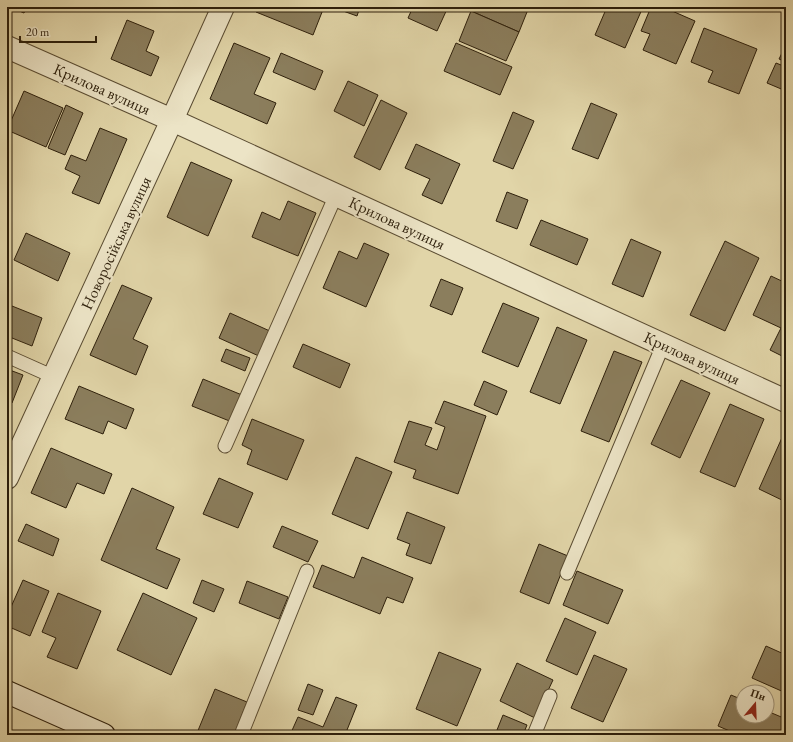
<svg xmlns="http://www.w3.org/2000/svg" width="793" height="742" viewBox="0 0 793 742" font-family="'EB Garamond',serif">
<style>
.building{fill:#8b7e5d;stroke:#2d1f0b}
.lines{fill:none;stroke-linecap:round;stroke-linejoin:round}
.lane-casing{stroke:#5a4c32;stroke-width:15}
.street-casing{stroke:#5a4c32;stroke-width:24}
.secondary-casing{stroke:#2d1f0b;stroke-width:24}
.lane{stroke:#ece4c6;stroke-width:13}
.street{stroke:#ece4c6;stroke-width:22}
.secondary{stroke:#ece4c6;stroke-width:22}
.labels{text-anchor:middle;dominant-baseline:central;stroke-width:4;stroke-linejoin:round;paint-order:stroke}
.street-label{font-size:16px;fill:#2d1f0b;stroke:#ece4c6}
</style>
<rect width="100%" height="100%" fill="#e1d5a8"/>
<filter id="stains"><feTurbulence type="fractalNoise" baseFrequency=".005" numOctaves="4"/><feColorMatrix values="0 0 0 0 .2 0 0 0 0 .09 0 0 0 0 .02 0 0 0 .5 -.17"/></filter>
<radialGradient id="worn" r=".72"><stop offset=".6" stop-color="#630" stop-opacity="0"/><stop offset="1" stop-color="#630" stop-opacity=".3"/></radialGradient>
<g class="building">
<polygon points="10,7 27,7 24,13"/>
<polygon points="258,7 324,7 313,35 256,12"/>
<polygon points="332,7 360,7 357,16"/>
<polygon points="413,7 448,7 437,31 408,18"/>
<polygon points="473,7 529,7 519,32 471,11"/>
<polygon points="607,7 643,7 625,48 595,35"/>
<polygon points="651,7 663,7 695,21 676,64 643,50 650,34 641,31"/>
<polygon points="471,11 519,32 506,61 459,41"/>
<polygon points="127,20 154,31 146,51 159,57 151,76 111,59"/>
<polygon points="704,28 757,49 739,94 708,82 713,71 691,62"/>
<polygon points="234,43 270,58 254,94 276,103 267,124 210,99"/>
<polygon points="456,43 512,67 500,95 444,71"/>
<polygon points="786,45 786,62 779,59"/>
<polygon points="281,53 323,71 315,90 273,72"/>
<polygon points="776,63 786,67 786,91 767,83"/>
<polygon points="348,81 378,95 364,126 334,111"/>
<polygon points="24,91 63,108 46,147 7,130"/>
<polygon points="381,100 407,113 380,170 354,157"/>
<polygon points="591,103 617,114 598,159 572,149"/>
<polygon points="66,105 83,113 65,155 48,148"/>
<polygon points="513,112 534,121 513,169 493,161"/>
<polygon points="100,128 127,139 99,204 72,193 80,176 65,169 71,155 86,161"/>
<polygon points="416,144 460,164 442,204 422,195 430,179 405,168"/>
<polygon points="191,162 232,180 208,236 167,217"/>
<polygon points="507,192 528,200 517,229 496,221"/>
<polygon points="288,201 316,213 298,256 252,237 262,212 280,220"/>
<polygon points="541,220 588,239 577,265 530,245"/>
<polygon points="26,233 70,253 58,281 14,260"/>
<polygon points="631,239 661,252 643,297 612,284"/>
<polygon points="725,241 759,258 725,331 690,315"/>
<polygon points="364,243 389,254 366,307 323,288 339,251 357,259"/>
<polygon points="771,276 786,283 786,358 770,350 781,328 753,315"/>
<polygon points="441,279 463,288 452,315 430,306"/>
<polygon points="122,285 152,298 133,339 148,346 136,375 90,355"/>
<polygon points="503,303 539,318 518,367 482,352"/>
<polygon points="7,304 42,318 32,346 7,336"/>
<polygon points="230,313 272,332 261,357 219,338"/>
<polygon points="557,327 587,340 560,404 530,392"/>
<polygon points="303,344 350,364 340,388 293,367"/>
<polygon points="226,349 250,358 245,371 221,361"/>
<polygon points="614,351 642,362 609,442 581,431"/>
<polygon points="7,369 23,375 12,403 7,401"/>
<polygon points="203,379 242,395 232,422 192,406"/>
<polygon points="681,380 710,393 680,458 651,444"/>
<polygon points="484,381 507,391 497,415 474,405"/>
<polygon points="79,386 134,409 126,429 108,421 103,434 65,419"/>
<polygon points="444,401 486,416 458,494 413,478 416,470 394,462 409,421 432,428 425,445 437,450 445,427 435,423"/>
<polygon points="730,404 764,419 735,487 700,472"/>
<polygon points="252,419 304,440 287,480 247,464 252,450 242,445"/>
<polygon points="785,431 786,432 786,502 759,489"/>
<polygon points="51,448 112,474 104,494 77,483 66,508 31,493"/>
<polygon points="356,457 392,472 368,529 332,514"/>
<polygon points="219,478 253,493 238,528 203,514"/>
<polygon points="132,488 174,507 156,549 180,559 167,589 101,560"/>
<polygon points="407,512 445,527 431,564 406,555 410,544 397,539"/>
<polygon points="26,524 59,539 53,556 18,541"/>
<polygon points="282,526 318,541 308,562 273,547"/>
<polygon points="539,544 568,556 549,604 520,592"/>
<polygon points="362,557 413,578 403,603 387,597 380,614 313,587 322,565 354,578"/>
<polygon points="577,571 623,590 608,624 563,605"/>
<polygon points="23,580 49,591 30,636 7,626 7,616"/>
<polygon points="202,580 224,589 214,612 193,603"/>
<polygon points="247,581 288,597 279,619 239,603"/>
<polygon points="58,593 101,611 77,669 47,657 56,638 42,632"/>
<polygon points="143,593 197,618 171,675 117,650"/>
<polygon points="565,618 596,632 577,675 546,661"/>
<polygon points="766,646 786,655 786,693 752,678"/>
<polygon points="439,652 481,669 457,726 416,709"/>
<polygon points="594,655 627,669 603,722 571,708"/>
<polygon points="517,663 553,680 535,718 500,701"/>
<polygon points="308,684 323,690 313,715 298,710"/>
<polygon points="215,689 247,702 234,735 202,735 197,733"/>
<polygon points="731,695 743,700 743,716 767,716 767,711 786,719 786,735 739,735 718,726"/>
<polygon points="336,697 357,705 345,735 290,735 298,717 323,727"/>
<polygon points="503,715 527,725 523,735 495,735"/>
</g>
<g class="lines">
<defs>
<g id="lane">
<polyline points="7,356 54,377"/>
<polyline points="225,446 336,195"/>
<polyline points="567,573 663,345"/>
<polyline points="241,735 307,571"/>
<polyline points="534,735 550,696"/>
</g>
<g id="street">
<polyline points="7,47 172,120 786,401"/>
<polyline points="7,478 172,120 223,7"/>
</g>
<polyline id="secondary" points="7,692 104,735"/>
</defs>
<use href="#lane" class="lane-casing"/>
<use href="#street" class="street-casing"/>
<use href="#secondary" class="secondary-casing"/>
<use href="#lane" class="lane"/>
<use href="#street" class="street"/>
<use href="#secondary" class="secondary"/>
</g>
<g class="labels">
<g class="street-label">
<text transform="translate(102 89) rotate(24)">Крилова вулиця</text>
<text transform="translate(397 223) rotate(25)">Крилова вулиця</text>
<text transform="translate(116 243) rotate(-65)">Новоросійська вулиця</text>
<text transform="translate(692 358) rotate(25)">Крилова вулиця</text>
</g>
</g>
<rect width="793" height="742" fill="none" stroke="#e1d5a8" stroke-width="24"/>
<rect x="8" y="8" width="777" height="726" fill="none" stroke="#2d1f0b" stroke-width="2"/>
<rect x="12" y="12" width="769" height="718" fill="none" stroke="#2d1f0b"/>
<g transform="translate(755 704) rotate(19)"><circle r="19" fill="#ece4c6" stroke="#a0957b"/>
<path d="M0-3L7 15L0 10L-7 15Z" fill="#8f2418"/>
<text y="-6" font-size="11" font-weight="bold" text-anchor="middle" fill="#2d1f0b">Пн</text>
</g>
<path d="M20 36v6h76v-6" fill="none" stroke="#2d1f0b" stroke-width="2"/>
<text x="26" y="36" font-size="12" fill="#2d1f0b" stroke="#ece4c6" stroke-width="3" paint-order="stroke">20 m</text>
<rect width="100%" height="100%" filter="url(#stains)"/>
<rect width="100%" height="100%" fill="url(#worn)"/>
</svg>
